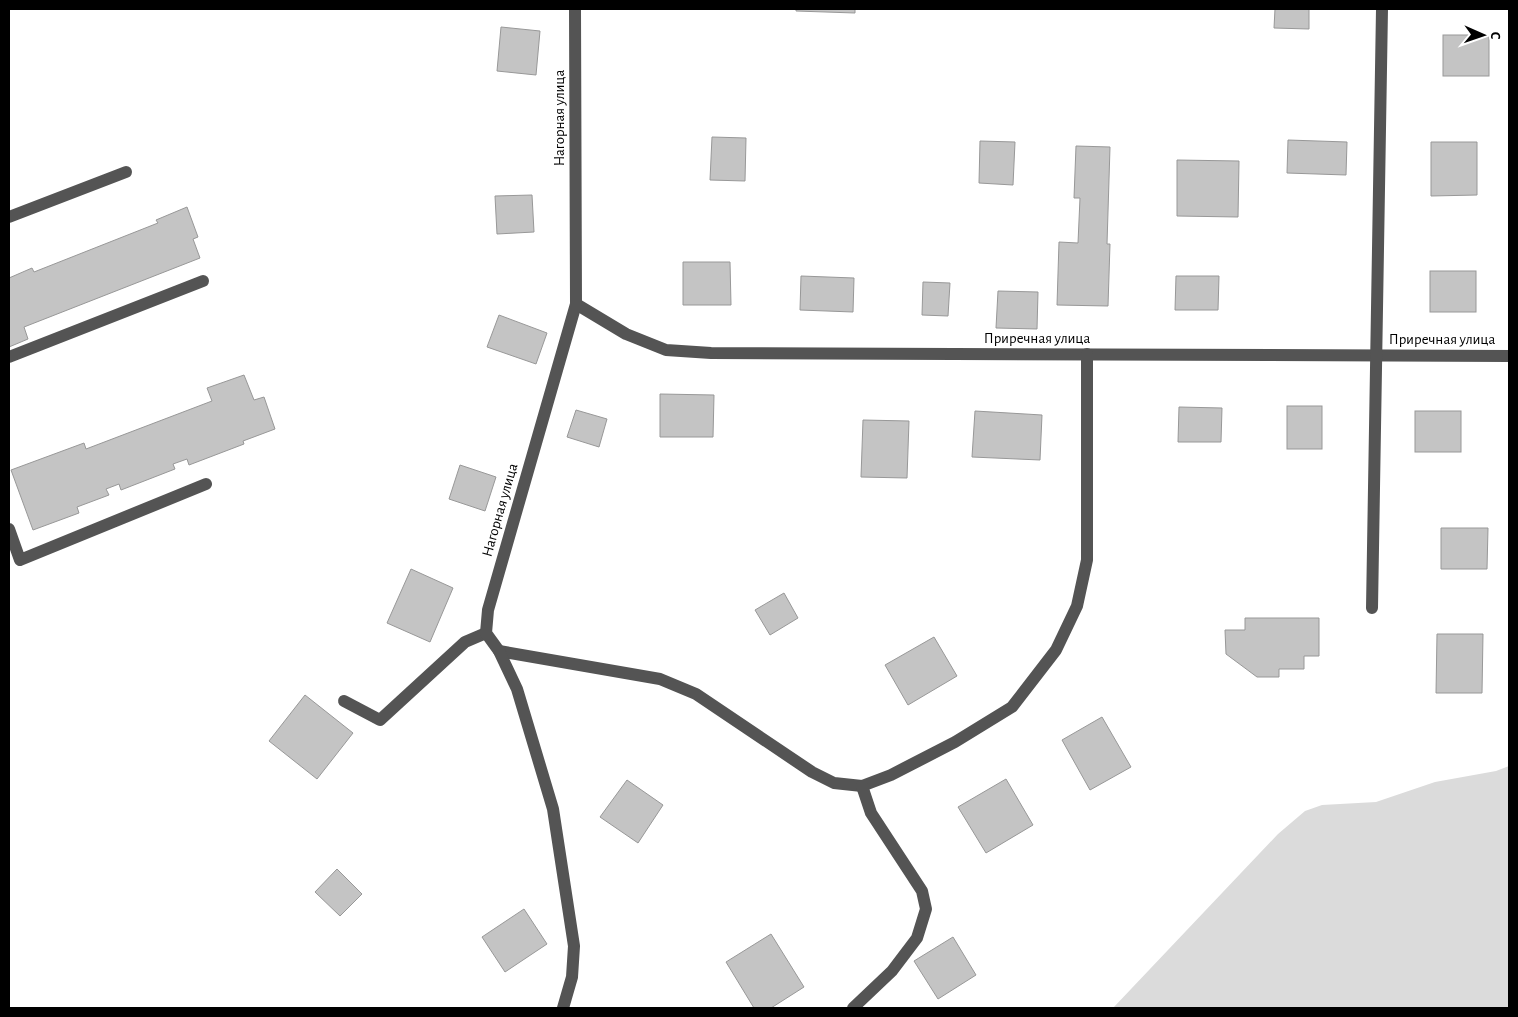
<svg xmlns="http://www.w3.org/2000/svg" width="1518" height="1017" viewBox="0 0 1518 1017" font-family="'Alegreya Sans',sans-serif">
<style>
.green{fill:#dbdbdb}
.building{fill:#c4c4c4;stroke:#989898}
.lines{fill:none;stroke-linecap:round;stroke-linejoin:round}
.minor{stroke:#545454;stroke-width:12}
.labels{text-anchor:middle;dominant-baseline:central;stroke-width:4;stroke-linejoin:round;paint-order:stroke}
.street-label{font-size:15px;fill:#000;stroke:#fff}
</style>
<rect width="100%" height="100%" fill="#fff"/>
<polygon class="green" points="1509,766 1509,1008 1113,1008 1278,834 1305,811 1322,805 1376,802 1435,782 1496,771"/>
<g class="building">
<polygon points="796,9 855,9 855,13 796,11"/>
<polygon points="1275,9 1309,9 1309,29 1274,28"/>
<polygon points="501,27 540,31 536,75 497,71"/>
<rect x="1443" y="35" width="46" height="41"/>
<polygon points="712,137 746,138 745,181 710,180"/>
<polygon points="1288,140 1347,142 1346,175 1287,173"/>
<polygon points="980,141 1015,142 1013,185 979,183"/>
<polygon points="1431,142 1477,142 1477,195 1431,196"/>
<polygon points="1076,146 1110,147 1107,244 1110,244 1108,306 1057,305 1059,242 1078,243 1080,198 1074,198"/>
<polygon points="1177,160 1239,161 1238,217 1177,216"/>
<polygon points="532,195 534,232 497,234 495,196"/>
<polygon points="187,207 198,237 193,239 200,258 24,327 28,339 9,347 9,278 32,268 34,272 158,223 156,220"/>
<polygon points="683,262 730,262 731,305 683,305"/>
<rect x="1430" y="271" width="46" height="41"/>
<polygon points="801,276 854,278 853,312 800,310"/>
<polygon points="1176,276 1219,276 1218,310 1175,310"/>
<polygon points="923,282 950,283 948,316 922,315"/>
<polygon points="998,291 1038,292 1037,329 996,328"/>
<polygon points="499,315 547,333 536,364 487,347"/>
<polygon points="244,375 254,400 264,397 275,429 243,441 244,444 189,465 187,459 173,464 175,469 121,490 119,484 106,489 109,495 77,507 79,513 33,530 11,470 84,443 86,449 212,401 207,388"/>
<polygon points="660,394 714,395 713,437 660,437"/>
<rect x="1287" y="406" width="35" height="43"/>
<polygon points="1179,407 1222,408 1221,442 1178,442"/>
<polygon points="576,410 607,419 599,447 567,437"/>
<polygon points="975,411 1042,415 1040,460 972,457"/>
<rect x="1415" y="411" width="46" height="41"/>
<polygon points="863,420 909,421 907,478 861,477"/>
<polygon points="460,465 496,477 485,511 449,499"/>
<polygon points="1441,528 1488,528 1487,569 1441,569"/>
<polygon points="411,569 453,588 430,642 387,623"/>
<polygon points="784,593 798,618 770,635 755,610"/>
<polygon points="1245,618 1319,618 1319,656 1304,656 1304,669 1279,669 1279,677 1257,677 1226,654 1225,630 1245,630"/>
<polygon points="1437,634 1483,634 1482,693 1436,693"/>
<polygon points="934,637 957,676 908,705 885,665"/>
<polygon points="305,695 353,733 317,779 269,741"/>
<polygon points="1102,717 1131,767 1090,790 1062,740"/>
<polygon points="1006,779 1033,825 986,853 958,807"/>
<polygon points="627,780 663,805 638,843 600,817"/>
<polygon points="337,869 362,894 340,916 315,892"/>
<polygon points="524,909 547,944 505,972 482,937"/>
<polygon points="771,934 804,987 771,1008 754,1008 726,962"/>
<polygon points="953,937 976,975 938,999 914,961"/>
</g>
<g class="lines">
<g class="minor">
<polyline points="9,217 126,172"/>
<polyline points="576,304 626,334 666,350 711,353 1509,356"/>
<polyline points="9,357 203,281"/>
<polyline points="9,529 20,560 206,484"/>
<polyline points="1372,608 1382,9"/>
<polyline points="499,651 660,679 696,694 812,772 834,783 862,786 891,775 955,742 1012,707 1056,650 1077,606 1087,560 1087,354"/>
<polyline points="344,701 380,720 465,642 486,633"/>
<polyline points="563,1008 572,977 574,946 553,809 517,689 499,651 486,633 488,610 576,304 575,9"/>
<polyline points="853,1008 892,971 917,938 926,909 922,891 871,813 862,786"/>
</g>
</g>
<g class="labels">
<g class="street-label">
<text transform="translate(559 118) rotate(-90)">Нагорная улица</text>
<text x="1037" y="338">Приречная улица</text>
<text x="1442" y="339">Приречная улица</text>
<text transform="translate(500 510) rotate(-74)">Нагорная улица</text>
</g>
</g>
<rect width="1518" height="1017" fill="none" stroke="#000000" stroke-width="20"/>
<g transform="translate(1483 35) rotate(92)" stroke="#ffffff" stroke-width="4" paint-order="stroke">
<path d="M0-4L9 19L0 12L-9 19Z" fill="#000000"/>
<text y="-8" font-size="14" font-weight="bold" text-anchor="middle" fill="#000000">С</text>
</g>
</svg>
